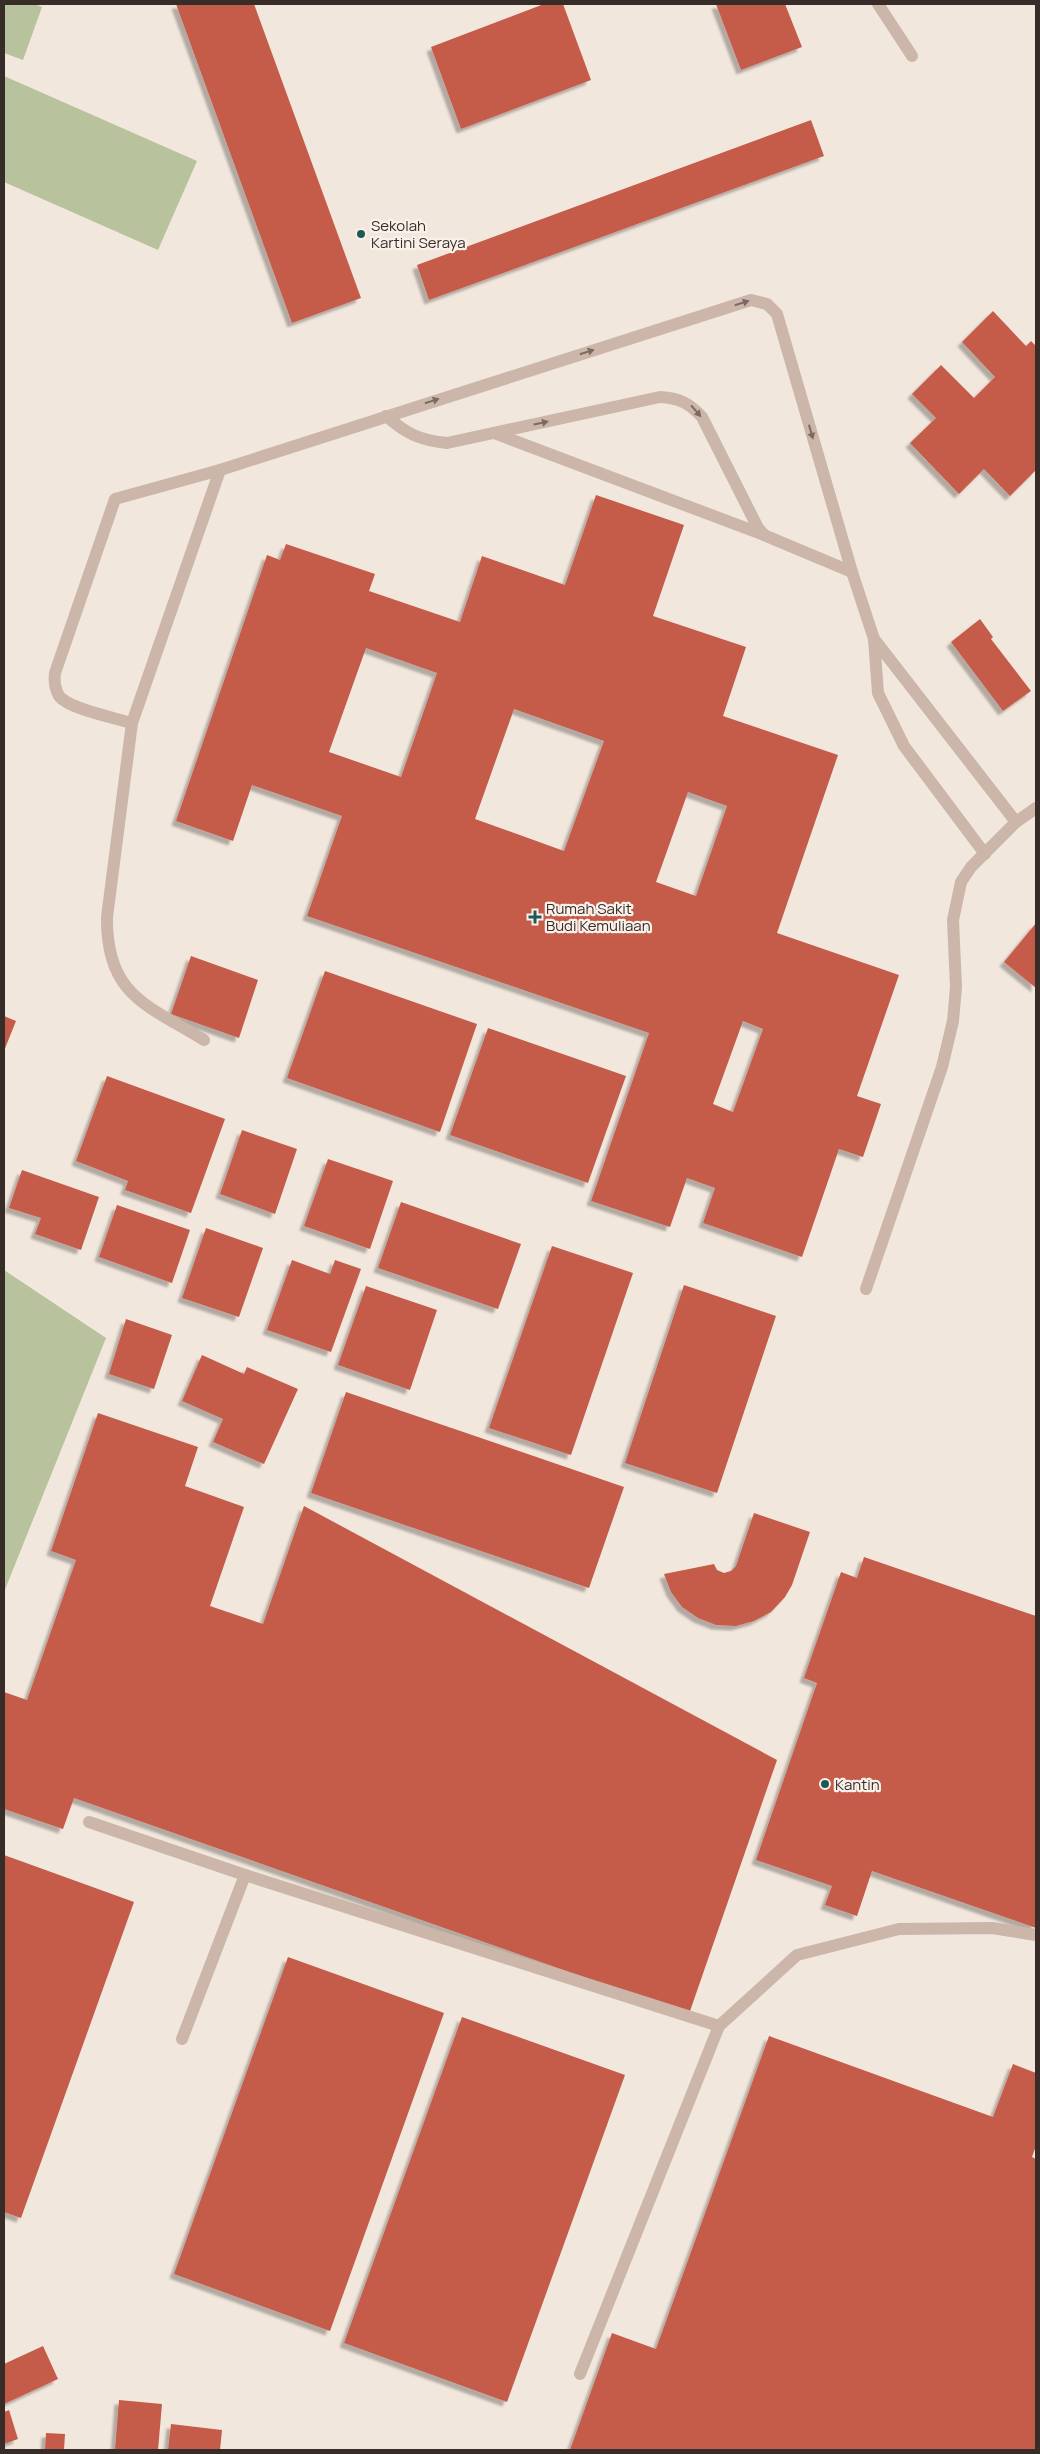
<svg xmlns="http://www.w3.org/2000/svg" width="1040" height="2454" viewBox="0 0 1040 2454" font-family="Manrope,sans-serif">
<style>
.green{fill:#b8c29d}
.building{fill:#c55c49;fill-rule:evenodd;filter:url(#shadow)}
.lines{fill:none;stroke-linecap:round;stroke-linejoin:round}
.lane{stroke:#cbb6a9;stroke-width:12}
.street{stroke:#cbb6a9;stroke-width:12}
.oneway{fill:#7a6a63}
.poi-dot{fill:#1e5958;stroke:#faf1ea;stroke-width:2}
.labels{text-anchor:middle;dominant-baseline:central;stroke-width:4.5;stroke-linejoin:round;paint-order:stroke}
.poi-label{font-size:15px;fill:#382c29;stroke:#faf1ea;text-anchor:start}
</style>
<defs>
<filter id="shadow"><feDropShadow dx="-4.5" dy="4.5" stdDeviation="1" flood-color="#0004"/></filter>
</defs>
<rect width="100%" height="100%" fill="#f2e7dd"/>
<g class="green">
<polygon points="4,4 34,4 42,7 23,60 4,53"/>
<polygon points="4,76 197,161 158,250 4,182"/>
<polygon points="4,1270 106,1338 4,1592"/>
</g>
<g class="building">
<polygon points="176,4 254,4 361,298 292,323"/>
<polygon points="544,4 563,4 591,80 461,129 431,47"/>
<polygon points="716,4 785,4 802,47 741,70"/>
<polygon points="811,120 824,156 429,300 417,265"/>
<polygon points="993,311 1026,346 1031,341 1036,346 1036,470 1010,496 984,469 959,494 910,443 936,418 912,394 941,365 974,398 995,377 962,342"/>
<path d="M 596,495 L 684,525 L 653,616 L 746,647 L 723,716 L 838,755 L 777,933 L 899,975 L 857,1096 L 881,1104 L 863,1157 L 839,1149 L 802,1257 L 703,1223 L 715,1188 L 687,1178 L 670,1227 L 591,1201 L 649,1033 L 307,916 L 342,816 L 252,785 L 233,841 L 176,821 L 267,555 L 280,560 L 286,544 L 375,574 L 369,591 L 460,622 L 482,556 L 565,585 ZM 366,648 L 437,673 L 401,777 L 329,752 ZM 514,709 L 604,741 L 564,851 L 475,819 ZM 688,792 L 727,806 L 696,896 L 656,882 ZM 743,1021 L 763,1029 L 733,1112 L 713,1104 Z"/>
<polygon points="980,619 993,637 991,639 1031,691 1003,711 951,642"/>
<polygon points="1036,923 1036,988 1004,962"/>
<polygon points="191,956 258,980 239,1038 171,1014"/>
<polygon points="325,971 477,1024 440,1132 287,1078"/>
<polygon points="4,1016 16,1021 4,1051"/>
<polygon points="488,1028 626,1076 588,1183 450,1135"/>
<polygon points="107,1076 225,1119 191,1213 125,1190 128,1181 76,1161"/>
<polygon points="242,1130 297,1149 275,1214 220,1194"/>
<polygon points="328,1159 393,1181 370,1249 304,1226"/>
<polygon points="22,1170 99,1197 81,1250 35,1234 41,1218 9,1208"/>
<polygon points="401,1202 521,1244 498,1309 378,1268"/>
<polygon points="117,1205 190,1230 172,1283 99,1257"/>
<polygon points="206,1228 263,1248 239,1317 182,1298"/>
<polygon points="552,1246 633,1273 571,1455 489,1428"/>
<polygon points="292,1260 330,1274 335,1260 361,1269 331,1352 267,1330"/>
<polygon points="684,1285 776,1316 717,1493 625,1463"/>
<polygon points="366,1286 437,1310 410,1390 338,1365"/>
<polygon points="126,1319 172,1335 154,1389 109,1374"/>
<polygon points="202,1355 244,1374 247,1367 298,1389 264,1464 213,1442 223,1419 182,1401"/>
<polygon points="346,1392 624,1487 589,1588 311,1493"/>
<polygon points="98,1413 198,1447 185,1486 244,1507 210,1606 263,1624 304,1506 777,1760 689,2014 74,1798 63,1829 4,1809 4,1692 27,1700 76,1560 51,1551"/>
<polygon points="754,1513 810,1532 792,1585 785,1597 771,1612 754,1621 736,1626 716,1625 698,1618 682,1607 671,1592 664,1574 714,1564 717,1570 724,1573 731,1571 736,1566"/>
<polygon points="864,1557 1036,1616 1036,1928 872,1871 857,1916 825,1905 832,1886 756,1860 817,1683 804,1678 841,1572 857,1578"/>
<polygon points="4,1855 134,1902 21,2218 4,2212"/>
<polygon points="288,1957 444,2013 330,2331 174,2274"/>
<polygon points="462,2017 625,2075 507,2402 344,2343"/>
<polygon points="769,2036 993,2117 1013,2064 1036,2073 1036,2146 1032,2157 1036,2159 1036,2450 570,2450 612,2333 656,2349"/>
<polygon points="43,2346 58,2379 4,2404 4,2364"/>
<polygon points="119,2400 162,2404 158,2450 115,2450"/>
<polygon points="9,2410 18,2439 4,2444 4,2412"/>
<polygon points="171,2424 222,2430 220,2450 168,2450"/>
<polygon points="46,2433 65,2434 64,2450 45,2450"/>
</g>
<g class="lines">
<g class="lane">
<polyline points="878,4 912,56"/>
<path d="M 386,416 C 407,434 419,440 447,443 L 660,397 C 679,398 689,403 702,417 L 758,528 L 764,535"/>
<polyline points="494,433 764,535 852,572"/>
<polyline points="874,639 878,693 904,746 985,854"/>
<path d="M 132,723 C 115,718 69,709 59,696 C 55,689 54,681 55,673 L 115,499 L 220,470 L 751,300 L 767,304 L 777,314 L 852,572 L 874,639 L 1016,822 L 1036,808"/>
<path d="M 204,1040 C 147,1005 106,995 107,917 L 132,723 L 220,470"/>
<polyline points="866,1289 942,1067 953,1021 956,987 953,920 961,882 971,867 1016,822"/>
</g>
<g class="street">
<polyline points="89,1822 245,1875 719,2026 797,1955 899,1929 992,1928 1036,1935"/>
<polyline points="182,2039 245,1875"/>
<polyline points="580,2374 719,2026"/>
</g>
</g>
<defs><path id="oneway-solid" d="M-6-.8H1V-3.2L6.5 0L1 3.2V.8H-6Z" transform="scale(1.25)"/></defs>
<g class="oneway">
<use href="#oneway-solid" transform="translate(742 303) rotate(-18)"/>
<use href="#oneway-solid" transform="translate(587 352) rotate(-18)"/>
<use href="#oneway-solid" transform="translate(432 401) rotate(-18)"/>
<use href="#oneway-solid" transform="translate(696 411) rotate(49)"/>
<use href="#oneway-solid" transform="translate(541 423) rotate(-12)"/>
<use href="#oneway-solid" transform="translate(811 432) rotate(74)"/>
</g>
<g class="poi-dot">
<circle cx="361" cy="234" r="5"/>
<path d="M532.5 909.5h5v5h5v5h-5v5h-5v-5h-5v-5h5z"/>
<circle cx="825" cy="1784" r="5"/>
</g>
<g class="labels">
<g class="poi-label">
<text x="371" y="225">Sekolah<tspan x="371" dy="17">Kartini Seraya</tspan></text>
<text x="546" y="908">Rumah Sakit<tspan x="546" dy="17">Budi Kemuliaan</tspan></text>
<text x="835" y="1784">Kantin</text>
</g>
</g>
<rect width="1040" height="2454" fill="none" stroke="#382c29" stroke-width="10"/>
</svg>
